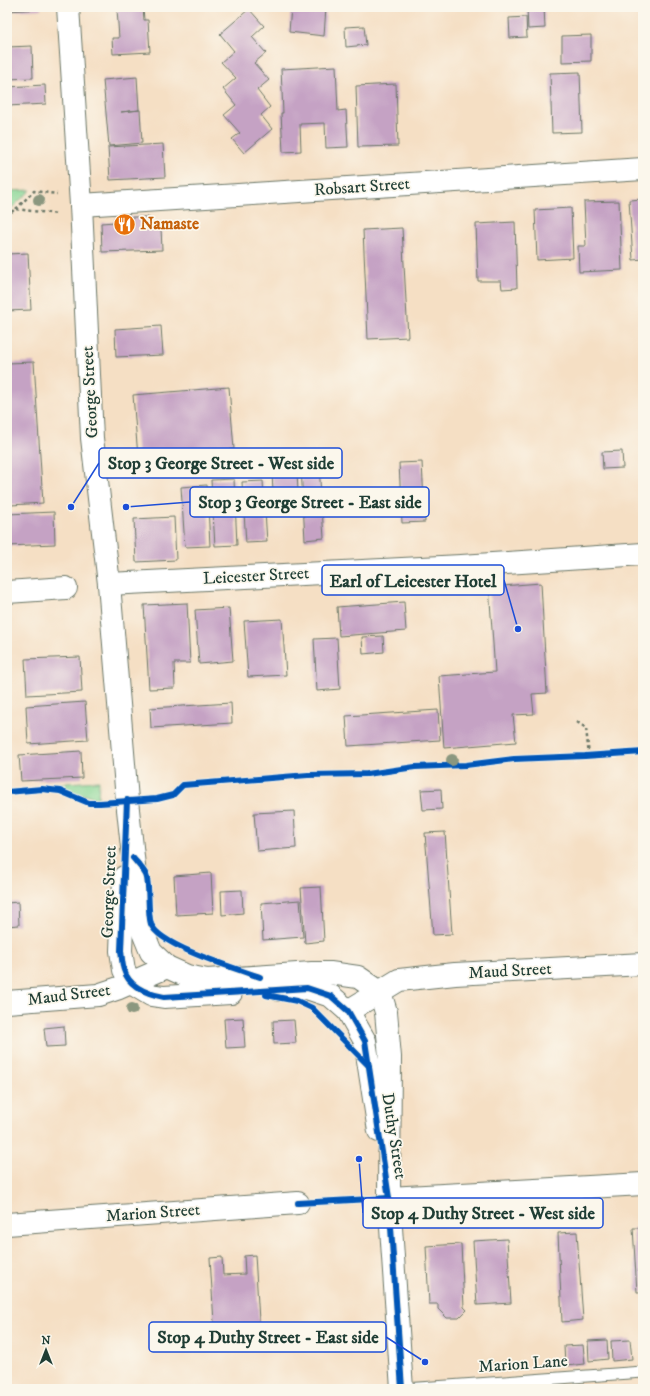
<svg xmlns="http://www.w3.org/2000/svg" width="650" height="1396" viewBox="0 0 650 1396" font-family="'IM FELL DW Pica',serif">
<style>
.green{fill:#88d694;stroke:#548a64}
.building{fill:#c5a2c4}
.lines{fill:none;stroke-linecap:round;stroke-linejoin:round}
.service-casing{stroke:#6a7666;stroke-width:13}
.minor-casing{stroke:#6a7666;stroke-width:24}
.tertiary-casing{stroke:#6a7666;stroke-width:24}
.path{stroke:#6a7666;stroke-width:2.5;stroke-dasharray:3 3;stroke-linecap:butt}
.service{stroke:#fff;stroke-width:11}
.minor{stroke:#fff;stroke-width:22}
.tertiary{stroke:#fff;stroke-width:22}
.cycleway-casing{stroke:#fbf7ec;stroke-width:8}
.cycleway{stroke:#0057b8;stroke-width:6}
.tree{fill:#8b977f}
.labels{text-anchor:middle;dominant-baseline:central;stroke-width:3.5;stroke-linejoin:round;paint-order:stroke}
.street-label{font-size:17px;fill:#1f3d34;stroke:#fbf7ec}
.food-label{font-size:17px;font-weight:bold;fill:#c56008;stroke:#fbf7ec;text-anchor:start}
.leader{fill:none;stroke:#1d4ed8;stroke-width:1.5}
.callout-dot{fill:#1d4ed8;stroke:#fbf7ec;stroke-width:1.5}
.callout{fill:#fbf7ec;stroke:#1d4ed8;stroke-width:1.5}
.callout-label{font-size:18px;text-anchor:middle;font-weight:bold;fill:#1f3d34}
</style>
<rect width="100%" height="100%" fill="#fbf7ec"/>
<filter id="ink" filterUnits="userSpaceOnUse"><feTurbulence type="fractalNoise" baseFrequency=".025" numOctaves="2"/><feDisplacementMap in="SourceGraphic" scale="8" xChannelSelector="R" yChannelSelector="G"/><feConvolveMatrix kernelMatrix="1 2 1 2 8 2 1 2 1" color-interpolation-filters="sRGB"/></filter>
<filter id="wash" filterUnits="userSpaceOnUse"><feTurbulence type="fractalNoise" baseFrequency=".012" numOctaves="4" result="noise"/><feDisplacementMap in="SourceGraphic" scale="16" xChannelSelector="R" yChannelSelector="G"/><feGaussianBlur stdDeviation="0.9" result="paint"/><feColorMatrix in="noise" values="0 0 0 0 0 0 0 0 0 0 0 0 0 0 0 0 0 1.4 0 .05"/><feComposite in="paint" operator="in"/></filter>
<g filter="url(#wash)">
<rect width="100%" height="100%" fill="#f5dfc4"/>
<g class="green">
<polygon points="31,190 7,212 7,191"/>
<polygon points="99,781 98,800 89,795 77,795 50,784"/>
</g>
<g id="blocks">
<g class="building">
<polygon points="7,7 41,7 41,9 7,11"/>
<polygon points="143,7 144,20 148,20 150,52 113,54 112,38 119,38 117,9"/>
<polygon points="291,7 326,7 324,36 289,32"/>
<polygon points="544,7 545,28 528,29 527,8"/>
<polygon points="249,9 264,26 252,37 266,53 254,63 269,80 257,90 270,107 261,115 272,129 244,153 232,139 240,133 224,115 236,105 223,89 236,78 221,62 234,51 220,34"/>
<polygon points="526,17 527,37 510,38 509,18"/>
<polygon points="364,26 366,45 346,47 345,27"/>
<polygon points="591,35 591,61 562,62 562,36"/>
<polygon points="32,46 33,78 7,79 7,47"/>
<polygon points="336,66 338,111 346,110 348,147 326,148 325,123 300,124 301,151 283,152 281,113 283,113 281,69"/>
<polygon points="580,72 582,132 552,133 550,73"/>
<polygon points="137,77 139,110 121,112 140,110 142,143 109,146 103,80"/>
<polygon points="396,84 398,146 358,147 356,86"/>
<polygon points="45,85 46,104 7,106 7,87"/>
<polygon points="163,144 165,177 110,180 108,147"/>
<polygon points="643,199 643,259 633,260 629,200"/>
<polygon points="619,201 622,270 579,272 578,246 586,246 584,202"/>
<polygon points="571,208 573,258 537,260 535,210"/>
<polygon points="115,217 149,217 149,229 161,228 162,250 102,252 101,223 115,222"/>
<polygon points="515,222 517,288 502,289 501,281 478,281 476,224"/>
<polygon points="402,228 408,337 368,339 363,230"/>
<polygon points="28,253 31,310 7,311 7,254"/>
<polygon points="161,326 163,355 116,357 115,329"/>
<polygon points="34,362 43,503 11,505 7,439 7,363"/>
<polygon points="229,387 234,449 138,457 133,395"/>
<polygon points="271,451 296,451 298,492 273,493"/>
<polygon points="622,451 623,468 603,469 602,452"/>
<polygon points="422,462 425,522 402,523 399,463"/>
<polygon points="319,466 324,538 305,540 301,467"/>
<polygon points="234,479 237,545 215,546 211,480"/>
<polygon points="263,481 267,542 246,543 242,482"/>
<polygon points="207,485 210,546 185,547 181,487"/>
<polygon points="54,512 55,544 7,546 7,514"/>
<polygon points="174,517 176,560 136,562 134,519"/>
<polygon points="541,583 547,693 532,694 534,714 513,715 516,742 444,748 439,676 495,672 489,587"/>
<polygon points="404,602 406,631 339,636 337,607"/>
<polygon points="187,603 190,663 174,663 175,688 149,689 144,605"/>
<polygon points="229,608 233,661 199,664 195,610"/>
<polygon points="282,619 286,675 248,677 244,621"/>
<polygon points="383,636 384,652 363,654 362,637"/>
<polygon points="337,638 340,689 317,691 314,639"/>
<polygon points="80,657 82,692 27,695 25,659"/>
<polygon points="85,702 88,740 28,744 26,706"/>
<polygon points="231,703 232,723 151,728 150,708"/>
<polygon points="438,710 440,740 348,746 346,716"/>
<polygon points="81,751 82,778 21,781 19,755"/>
<polygon points="441,789 442,809 423,810 421,790"/>
<polygon points="294,811 296,848 257,851 254,813"/>
<polygon points="445,832 452,934 433,935 425,833"/>
<polygon points="211,873 213,913 176,915 174,876"/>
<polygon points="321,887 324,941 305,943 301,888"/>
<polygon points="242,890 243,913 222,915 221,891"/>
<polygon points="300,900 303,937 263,940 261,903"/>
<polygon points="18,902 19,925 7,926 7,903"/>
<polygon points="243,1018 245,1047 226,1048 224,1019"/>
<polygon points="294,1020 296,1043 274,1044 273,1021"/>
<polygon points="64,1026 65,1046 46,1047 44,1028"/>
<polygon points="633,1228 643,1228 643,1292 637,1292"/>
<polygon points="577,1232 583,1320 562,1322 558,1233"/>
<polygon points="507,1239 511,1303 477,1305 473,1241"/>
<polygon points="461,1244 464,1307 467,1310 459,1318 447,1318 438,1309 438,1304 429,1304 426,1246"/>
<polygon points="255,1255 260,1337 215,1339 210,1258 222,1257 223,1275 245,1274 244,1256"/>
<polygon points="607,1340 608,1359 589,1361 588,1341"/>
<polygon points="630,1340 632,1359 612,1361 611,1341"/>
<polygon points="583,1345 585,1364 565,1366 564,1346"/>
<polygon points="584,1387 584,1389 570,1389 570,1388"/>
<polygon points="629,1387 629,1389 606,1389 606,1388"/>
</g>
</g>
</g>
<g filter="url(#ink)">
<use href="#blocks" fill-opacity="0" stroke="#6a7666" stroke-width="1"/>
<g class="lines">
<defs>
<polyline id="service" points="405,1389 643,1372"/>
<g id="minor">
<polyline points="81,205 643,169"/>
<polyline points="109,584 461,566 643,554"/>
<polyline points="7,592 66,588"/>
<polyline points="7,1002 98,995 119,988 167,967"/>
<polyline points="348,1011 399,980 455,974 643,964"/>
<polyline points="389,1198 643,1184"/>
<polyline points="7,1224 298,1203"/>
</g>
<g id="tertiary">
<polyline points="68,7 81,205 92,438 109,584 127,800 139,913 142,930 151,952 167,967 187,976 207,980 312,973 330,973 358,977 380,992 386,1012 390,1057 389,1198 402,1389"/>
<polyline points="124,877 121,951 124,970 131,983 151,995 164,997 231,993"/>
<polyline points="279,990 307,988 331,996 348,1011 365,1041 379,1131"/>
</g>
</defs>
<use href="#service" class="service-casing"/>
<use href="#minor" class="minor-casing"/>
<use href="#tertiary" class="tertiary-casing"/>
<g class="path">
<polyline points="16,209 34,191 57,194"/>
<polyline points="7,216 15,209 58,214"/>
<polyline points="577,722 586,728 589,756"/>
</g>
<use href="#service" class="service"/>
<use href="#minor" class="minor"/>
<use href="#tertiary" class="tertiary"/>
<defs>
<g id="cycleway">
<polyline points="7,792 42,789 60,791 89,803 100,803 157,799 173,795 183,785 308,775 367,774 415,767 466,765 514,759 585,756 643,752"/>
<path d="M 127,800 L 121,951 C 122,957 122,964 124,970 C 129,987 148,994 164,997 L 307,988 L 331,996 L 348,1011 L 365,1041 L 389,1198 L 402,1389"/>
<path d="M 133,858 C 137,863 143,869 146,875 C 150,883 147,911 151,924 C 159,946 237,969 260,977"/>
<polyline points="266,995 297,1001 312,1008 369,1066"/>
<polyline points="298,1203 389,1198"/>
</g>
</defs>
<use href="#cycleway" class="cycleway-casing"/>
<use href="#cycleway" class="cycleway"/>
</g>
<g class="tree">
<circle cx="39" cy="200" r="6"/>
<circle cx="452" cy="760" r="6"/>
<circle cx="132" cy="1009" r="6"/>
</g>
</g>
<defs>
<symbol id="restaurant-disc" viewBox="-11 -11 22 22"><circle r="9.5" fill="#e8710a" stroke="#fbf7ec"/><path d="M-5-6h1v4h1v-4h1v4h1v-4h1v5L-1.5 .5V6h-2V.5L-5-1ZM5-6V6H3V1.5H1.5Q1.5-4 5-6Z" fill="#fff"/></symbol>
</defs>
<g fill-rule="evenodd">
<use href="#restaurant-disc" x="112" y="212" width="25" height="25"/>
</g>
<g class="labels">
<g class="street-label">
<text transform="translate(362 187) rotate(-4)">Robsart Street</text>
<text transform="translate(90 392) rotate(-93)">George Street</text>
<text transform="translate(256 576) rotate(-3)">Leicester Street</text>
<text transform="translate(109 892) rotate(-88)">George Street</text>
<text transform="translate(510 971) rotate(-3)">Maud Street</text>
<text transform="translate(69 995) rotate(-7)">Maud Street</text>
<text transform="translate(394 1136) rotate(81)">Duthy Street</text>
<text transform="translate(153 1213) rotate(-4)">Marion Street</text>
<text transform="translate(523 1364) rotate(-4)">Marion Lane</text>
</g>
<g class="food-label">
<text x="140" y="224">Namaste</text>
</g>
</g>
<path class="leader" d="M71 507L99 463M126 507L190 502M518 629L504 580M359 1159L363 1213M425 1362L386 1337"/>
<g class="callout-dot">
<circle cx="71" cy="507" r="4"/>
<circle cx="126" cy="507" r="4"/>
<circle cx="518" cy="629" r="4"/>
<circle cx="359" cy="1159" r="4"/>
<circle cx="425" cy="1362" r="4"/>
</g>
<g class="callout">
<rect x="99" y="448" width="243" height="30" rx="4"/>
<rect x="190" y="487" width="239" height="30" rx="4"/>
<rect x="322" y="565" width="182" height="30" rx="4"/>
<rect x="363" y="1198" width="240" height="30" rx="4"/>
<rect x="149" y="1322" width="237" height="30" rx="4"/>
</g>
<g class="callout-label">
<text x="221" y="469">Stop 3 George Street - West side</text>
<text x="310" y="508">Stop 3 George Street - East side</text>
<text x="413" y="587">Earl of Leicester Hotel</text>
<text x="483" y="1219">Stop 4 Duthy Street - West side</text>
<text x="268" y="1343">Stop 4 Duthy Street - East side</text>
</g>
<rect width="650" height="1396" fill="none" stroke="#fbf7ec" stroke-width="24"/>
<g transform="translate(46 1350)" stroke="#fbf7ec" stroke-width="3" paint-order="stroke">
<path d="M0-3L7 15L0 10L-7 15Z" fill="#1f3d34"/>
<text y="-6" font-size="11" font-weight="bold" text-anchor="middle" fill="#1f3d34">N</text>
</g>
</svg>
